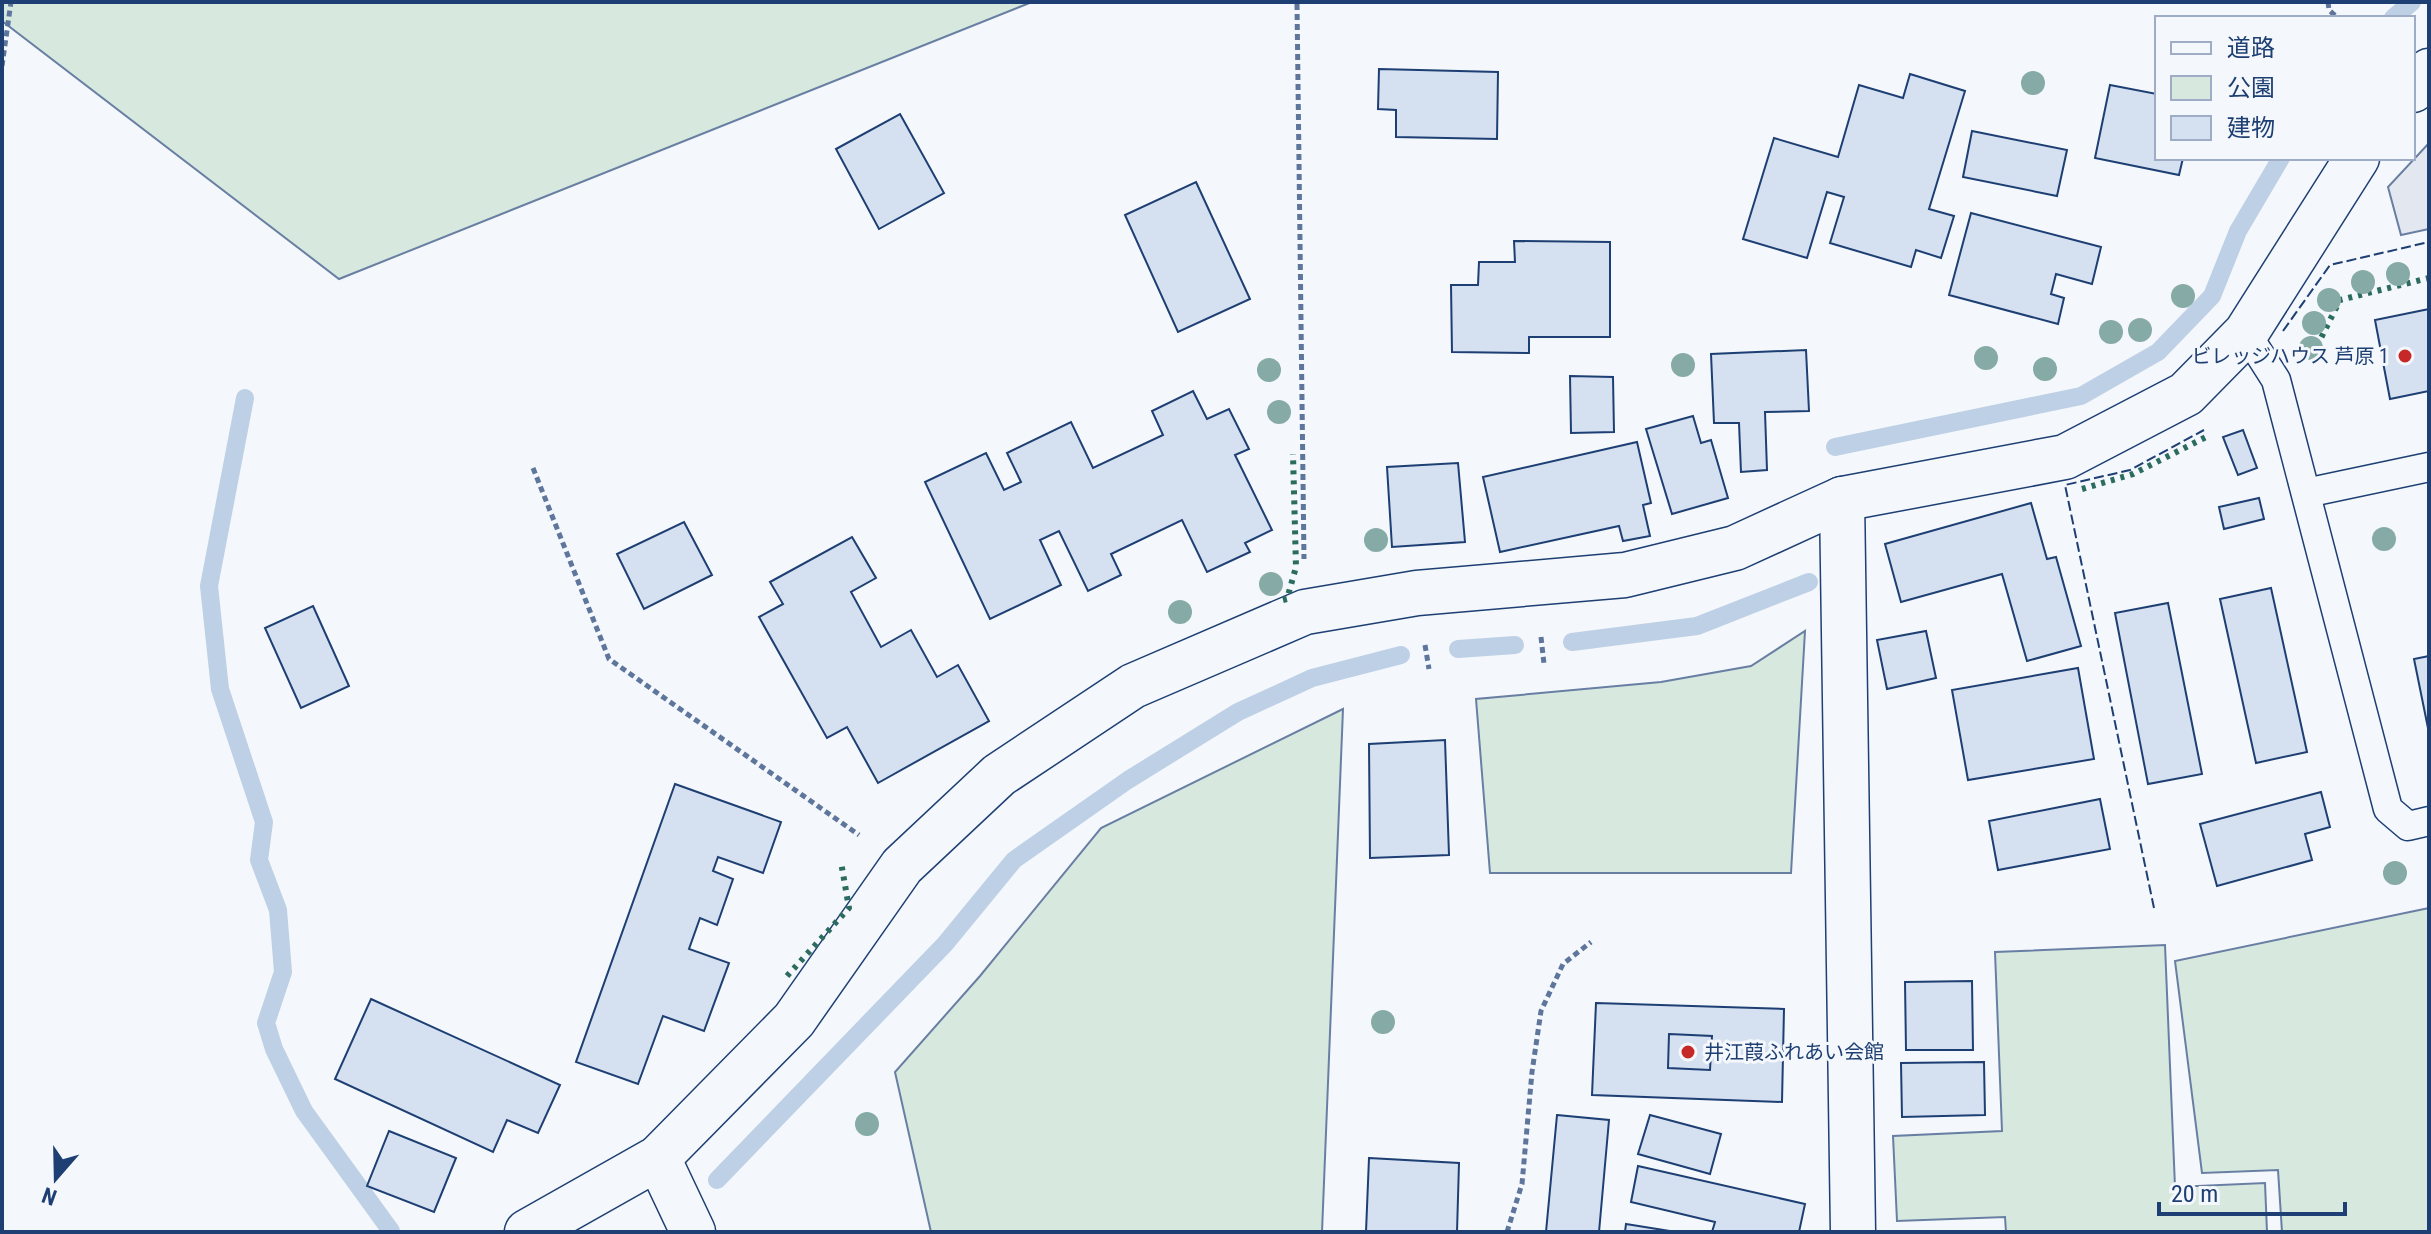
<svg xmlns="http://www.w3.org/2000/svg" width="2431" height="1234" viewBox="0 0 2431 1234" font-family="'Roboto Condensed','Noto Sans JP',sans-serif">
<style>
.green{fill:#d7e8df;stroke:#687fa3;stroke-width:2}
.parking{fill:#e3e8f0;stroke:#687fa3;stroke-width:2}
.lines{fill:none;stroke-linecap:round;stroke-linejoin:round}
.stream{stroke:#bed0e5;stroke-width:18}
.building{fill:#d5e0f0;stroke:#1d3f73;stroke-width:2}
.lane-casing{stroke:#1d3f73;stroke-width:31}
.street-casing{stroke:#1d3f73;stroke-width:47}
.secondary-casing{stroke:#1d3f73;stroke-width:47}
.path{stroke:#5e769c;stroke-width:5;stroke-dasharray:6 4;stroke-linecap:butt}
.lane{stroke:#f4f7fb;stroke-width:28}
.street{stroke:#f4f7fb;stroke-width:44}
.secondary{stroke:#f4f7fb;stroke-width:44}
.hedge{stroke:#2c6c60;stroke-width:6;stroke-dasharray:4 6;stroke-linecap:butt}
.fence{stroke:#1d3f73;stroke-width:2;stroke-dasharray:10 4;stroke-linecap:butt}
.tree{fill:#86aba6}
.poi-dot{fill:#c62828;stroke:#f4f7fb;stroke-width:3}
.labels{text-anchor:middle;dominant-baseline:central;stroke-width:6;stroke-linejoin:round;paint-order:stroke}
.poi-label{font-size:20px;fill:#1d3f73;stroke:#f4f7fb;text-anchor:end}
</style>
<rect width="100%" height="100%" fill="#f4f7fb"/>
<g class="green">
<polygon points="2,2 1032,2 339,279 2,21"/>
<polygon points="1805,631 1791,873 1490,873 1476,699 1661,682 1751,666"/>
<polygon points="1343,709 1322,1232 931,1232 895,1072 980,976 1101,828"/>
<polygon points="2429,908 2429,1232 2282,1232 2278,1170 2202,1173 2175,961"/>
<polygon points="2165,945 2175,1187 2265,1183 2267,1232 2006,1232 2005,1217 1897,1221 1893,1136 2002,1131 1995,952"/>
</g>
<polygon class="parking" points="2429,143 2429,229 2401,235 2388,187"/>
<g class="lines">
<g class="stream">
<polyline points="2393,18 2412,2"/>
<polyline points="245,398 209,586 220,689 264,822 259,860 278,910 283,972 266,1023 274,1049 304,1111 391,1231"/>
<polyline points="1835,447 2081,396 2158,352 2212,296 2238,231 2281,158"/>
<polyline points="1572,642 1697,626 1809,582"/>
<polyline points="1458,649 1515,645"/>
<polyline points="717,1180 945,944 1014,860 1128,780 1238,712 1312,678 1401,655"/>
</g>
</g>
<g class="building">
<polygon points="1379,69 1498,72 1497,139 1396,137 1396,110 1378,109"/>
<polygon points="1910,74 1965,91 1929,209 1954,216 1941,258 1916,250 1911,267 1830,243 1844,197 1827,192 1807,258 1743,239 1774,138 1838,157 1859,85 1903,98"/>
<polygon points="2110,85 2157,94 2157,158 2183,158 2179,175 2095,158"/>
<polygon points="900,114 944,193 879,229 836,149"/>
<polygon points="1972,131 2067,150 2057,196 1963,177"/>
<polygon points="1196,182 1250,299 1178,332 1125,215"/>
<polygon points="1971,213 2101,247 2092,284 2056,274 2051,294 2064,298 2058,324 1949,295"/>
<polygon points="1514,241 1610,242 1610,337 1529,337 1529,353 1452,352 1451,285 1478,285 1479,262 1515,262"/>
<polygon points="2429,309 2429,391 2390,399 2375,320"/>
<polygon points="1806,350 1809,411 1765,412 1767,470 1741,472 1739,423 1714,423 1711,354"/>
<polygon points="1570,376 1613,377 1614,432 1571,433"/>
<polygon points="1193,391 1207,419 1229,409 1249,449 1235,455 1272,530 1245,543 1250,552 1207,572 1182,520 1111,554 1121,575 1088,591 1059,531 1040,540 1061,585 990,619 925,482 986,453 1004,490 1021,482 1007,453 1071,422 1093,468 1163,435 1152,411"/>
<polygon points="1693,416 1701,443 1711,440 1728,498 1672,514 1646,429"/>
<polygon points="2243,430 2257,468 2238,475 2223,437"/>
<polygon points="1637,442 1651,503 1643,505 1650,536 1623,541 1619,526 1500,552 1483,477"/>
<polygon points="1458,463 1465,542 1392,547 1387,467"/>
<polygon points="2259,498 2264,519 2224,529 2219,507"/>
<polygon points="2031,503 2047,559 2056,557 2081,646 2027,661 2002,574 1901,602 1885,544"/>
<polygon points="684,522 712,575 644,609 617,554"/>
<polygon points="852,537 876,578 851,592 881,647 911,630 937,677 958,665 989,721 878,783 847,727 827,738 759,617 783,604 770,582"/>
<polygon points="2271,588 2307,752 2256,763 2220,599"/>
<polygon points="2168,603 2202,774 2148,784 2115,613"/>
<polygon points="313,606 349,686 301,708 265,628"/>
<polygon points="1926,631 1936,678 1887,689 1877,640"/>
<polygon points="2429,656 2429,733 2414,659"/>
<polygon points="2078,668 2094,759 1968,780 1952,690"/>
<polygon points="1445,740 1449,855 1370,858 1369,744"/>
<polygon points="675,784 781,822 763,873 718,857 713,871 733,879 717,925 700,918 689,949 729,963 704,1031 663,1016 638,1084 576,1062"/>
<polygon points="2321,792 2330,827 2305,834 2312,860 2217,886 2200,824"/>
<polygon points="2100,799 2110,849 1998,870 1989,821"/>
<polygon points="1972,981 1973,1050 1906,1050 1905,982"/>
<polygon points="371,999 560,1085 538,1133 507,1120 493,1152 335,1079"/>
<polygon points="1596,1003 1784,1009 1782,1102 1592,1095"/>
<polygon points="1669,1034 1712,1036 1710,1070 1668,1068"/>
<polygon points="1984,1062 1985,1115 1902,1117 1901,1063"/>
<polygon points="1557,1115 1609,1120 1599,1232 1546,1232"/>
<polygon points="1650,1115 1721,1134 1710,1174 1638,1154"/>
<polygon points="389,1131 456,1158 434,1212 367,1186"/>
<polygon points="1369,1158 1459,1163 1457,1232 1366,1232"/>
<polygon points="1638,1166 1805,1204 1799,1232 1712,1232 1715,1222 1631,1202"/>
<polygon points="1626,1224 1676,1232 1625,1232"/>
</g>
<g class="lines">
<defs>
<g id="lane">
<polyline points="2246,333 2276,380 2388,809 2408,826 2429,821"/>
<polyline points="2306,493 2429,467"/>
</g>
<g id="street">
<polyline points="1842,499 1853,1232"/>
<polyline points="658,1158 693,1232"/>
</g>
<g id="secondary">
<polyline points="2413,90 2429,71"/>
<polyline points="527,1232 658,1158 794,1020 902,866 999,775 1133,686 1305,612 1417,593 1625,575 1735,548 1842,499 2065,457 2186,394 2246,333 2357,158"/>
</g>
</defs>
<use href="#lane" class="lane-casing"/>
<use href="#street" class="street-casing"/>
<use href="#secondary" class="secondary-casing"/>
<g class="path">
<polyline points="2328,2 2329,10 2338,18"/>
<polyline points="1297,4 1304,559"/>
<polyline points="2,66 11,2"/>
<polyline points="533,468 609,659 859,835"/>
<polyline points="1541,637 1544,664"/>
<polyline points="1425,645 1429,669"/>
<polyline points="1507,1232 1522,1184 1532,1072 1541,1011 1563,964 1591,942"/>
</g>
<use href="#lane" class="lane"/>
<use href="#street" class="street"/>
<use href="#secondary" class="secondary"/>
<g class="hedge">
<polyline points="2317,346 2340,300 2429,278"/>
<polyline points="2082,489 2133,474 2206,437"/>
<polyline points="1283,600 1287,599 1296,567 1293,454"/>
<polyline points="787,976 849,908 841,862"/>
</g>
<g class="fence">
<polyline points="2283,331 2330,265 2429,242"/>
<polyline points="2154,908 2065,485 2130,470 2204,430"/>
</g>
</g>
<g class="tree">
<circle cx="2033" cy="83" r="12"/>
<circle cx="2398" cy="274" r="12"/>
<circle cx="2363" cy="282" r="12"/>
<circle cx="2183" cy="296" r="12"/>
<circle cx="2329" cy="300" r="12"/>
<circle cx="2314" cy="323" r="12"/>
<circle cx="2140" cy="330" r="12"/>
<circle cx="2111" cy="332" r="12"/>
<circle cx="2311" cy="348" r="12"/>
<circle cx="1986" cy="358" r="12"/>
<circle cx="1683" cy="365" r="12"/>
<circle cx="2045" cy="369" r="12"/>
<circle cx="1269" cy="370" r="12"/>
<circle cx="1279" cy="412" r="12"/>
<circle cx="2384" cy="539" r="12"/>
<circle cx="1376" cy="540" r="12"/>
<circle cx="1271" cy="584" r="12"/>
<circle cx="1180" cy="612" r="12"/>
<circle cx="2395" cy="873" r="12"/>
<circle cx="1383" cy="1022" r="12"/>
<circle cx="867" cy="1124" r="12"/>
</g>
<g class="poi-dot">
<circle cx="2405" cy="356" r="8"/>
<circle cx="1688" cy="1052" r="8"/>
</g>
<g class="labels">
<g class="poi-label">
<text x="2389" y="356">ビレッジハウス 芦原 1</text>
<text x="1704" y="1052" text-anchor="start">井江葭ふれあい会館</text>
</g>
</g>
<rect width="2431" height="1234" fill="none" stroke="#1d3f73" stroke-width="8"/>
<rect x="2155" y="16" width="260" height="144" fill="#f4f7fb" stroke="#9eadc5" stroke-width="2"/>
<rect x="2171" y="42" width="40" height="12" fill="#f4f7fb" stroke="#9eadc5" stroke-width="2"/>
<text x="2227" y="56" font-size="24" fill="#1d3f73">道路</text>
<rect x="2171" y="76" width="40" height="24" fill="#d7e8df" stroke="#9eadc5" stroke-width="2"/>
<text x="2227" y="96" font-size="24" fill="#1d3f73">公園</text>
<rect x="2171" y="116" width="40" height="24" fill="#d5e0f0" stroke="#9eadc5" stroke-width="2"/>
<text x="2227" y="136" font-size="24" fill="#1d3f73">建物</text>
<g transform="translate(56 1178) rotate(200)" stroke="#f4f7fb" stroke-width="6" paint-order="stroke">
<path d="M0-6L14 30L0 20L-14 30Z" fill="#1d3f73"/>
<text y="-12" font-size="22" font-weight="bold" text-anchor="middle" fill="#1d3f73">N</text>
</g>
<path d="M2159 1202v12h186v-12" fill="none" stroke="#1d3f73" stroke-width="4"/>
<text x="2171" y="1202" font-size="24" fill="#1d3f73" stroke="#f4f7fb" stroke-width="6" paint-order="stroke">20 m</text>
</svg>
